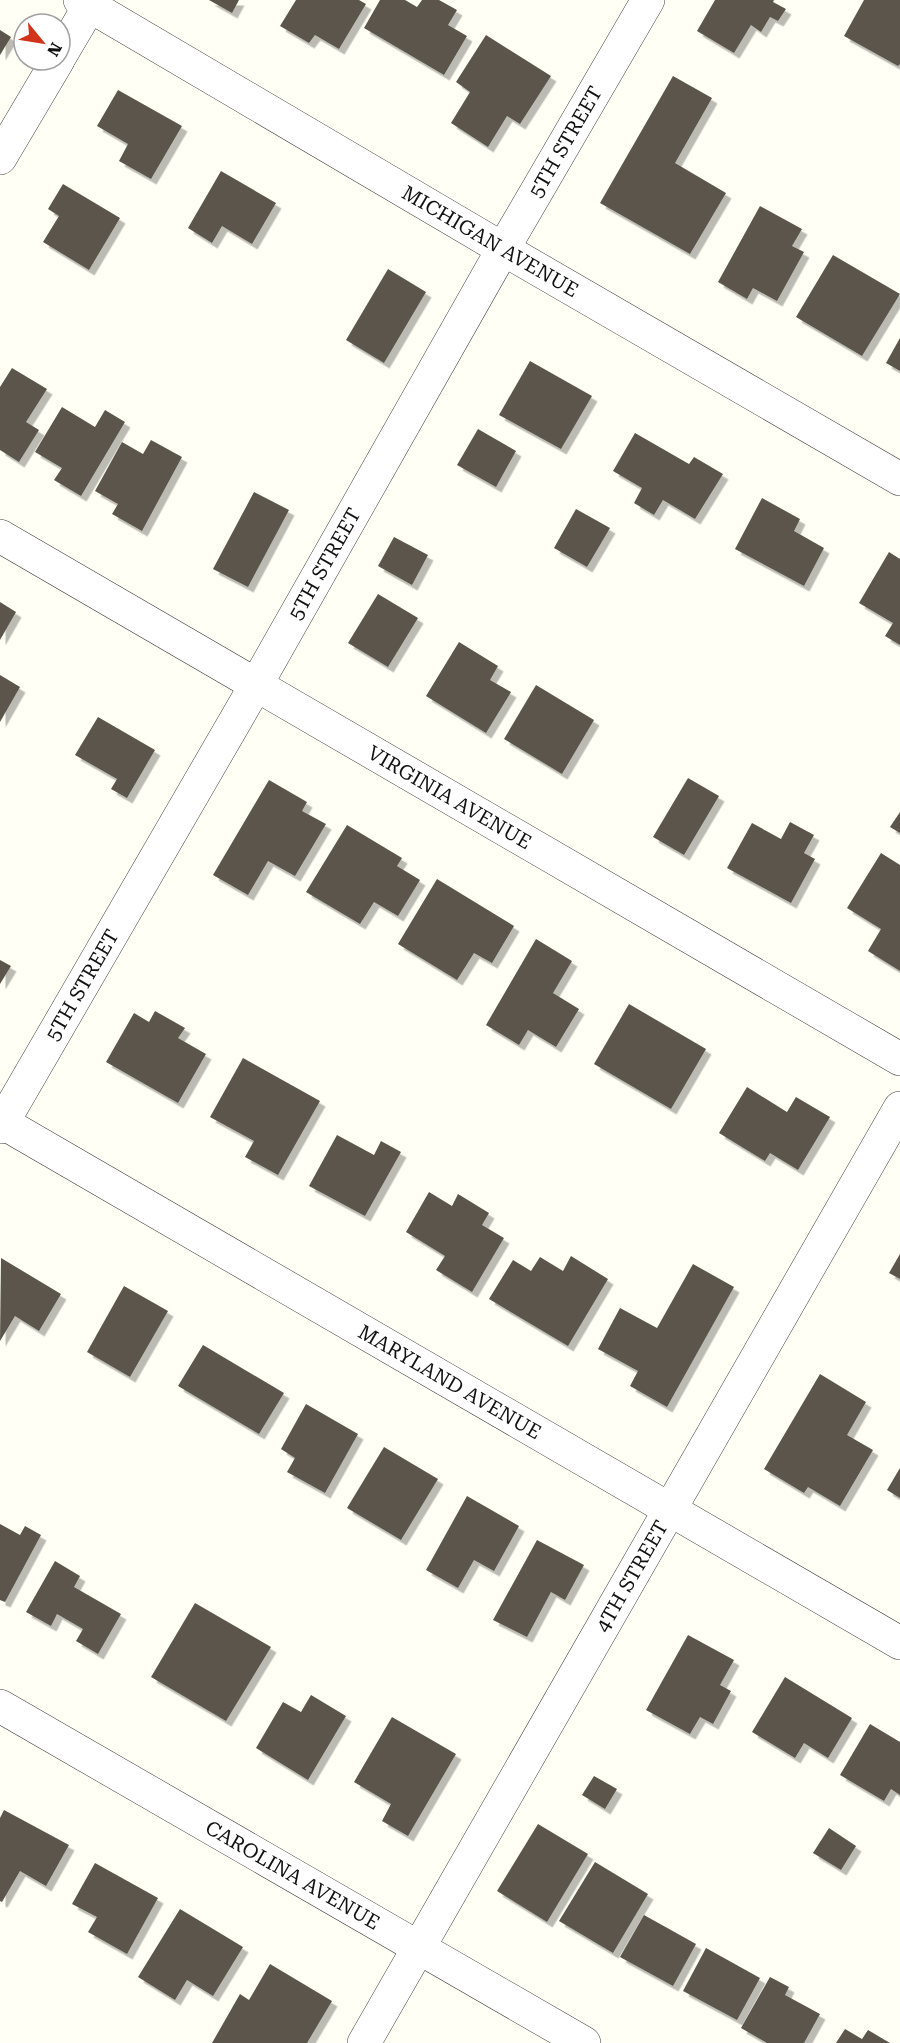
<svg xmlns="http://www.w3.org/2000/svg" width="900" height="2043" viewBox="0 0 900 2043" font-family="'Roboto Serif',serif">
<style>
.building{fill:#5b554c;filter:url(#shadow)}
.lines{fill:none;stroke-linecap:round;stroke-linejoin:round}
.minor-casing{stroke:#444;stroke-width:34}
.minor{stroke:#fff;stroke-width:33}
.labels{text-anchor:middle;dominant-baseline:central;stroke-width:6;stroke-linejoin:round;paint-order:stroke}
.street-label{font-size:20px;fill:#111;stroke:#fff}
</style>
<defs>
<filter id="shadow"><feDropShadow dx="5.5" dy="5.5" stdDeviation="0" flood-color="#0004"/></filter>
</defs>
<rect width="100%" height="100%" fill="#fffff5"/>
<g class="building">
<polygon points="209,0 239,0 232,13"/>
<polygon points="296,0 359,0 366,4 339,49 315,35 309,43 280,26"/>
<polygon points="380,0 405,0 417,7 422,0 439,0 457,10 448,25 467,36 444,75 364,28"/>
<polygon points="715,0 774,0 773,2 786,9 778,21 770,17 761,32 751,25 734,53 697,31"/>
<polygon points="864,0 900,0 900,64 898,66 844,36"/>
<polygon points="0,30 11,37 0,55"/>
<polygon points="486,35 551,76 520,124 507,116 488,147 451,123 470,92 456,82"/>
<polygon points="673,76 712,98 675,163 726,193 690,254 600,203"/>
<polygon points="118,90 182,126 151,179 119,161 128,144 97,126"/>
<polygon points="221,171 276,203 252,244 222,226 212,243 188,228"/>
<polygon points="63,184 120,218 89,270 43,242 59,216 48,209"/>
<polygon points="760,206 802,229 792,246 804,252 777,301 753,288 747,299 718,282"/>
<polygon points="833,255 900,294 862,356 796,317"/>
<polygon points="388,269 426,292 384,363 346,340"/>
<polygon points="900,338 900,371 886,363"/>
<polygon points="530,361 592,396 561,449 499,415"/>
<polygon points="12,368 47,389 26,422 39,430 19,462 0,450 0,387"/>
<polygon points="62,407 95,427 105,410 125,422 81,496 54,480 62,468 35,452"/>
<polygon points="478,429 516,451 496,487 457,465"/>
<polygon points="635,433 689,464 694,457 723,474 695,519 663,500 654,515 634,503 642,488 613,471"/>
<polygon points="151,440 182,457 142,531 112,514 118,504 95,491 122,442 143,454"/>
<polygon points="254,492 289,510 248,587 213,569"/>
<polygon points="762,498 800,519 794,531 824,548 804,586 735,549"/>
<polygon points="576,509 610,528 587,567 554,548"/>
<polygon points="394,537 428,555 412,585 378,566"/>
<polygon points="889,552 900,559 900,645 885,636 893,623 859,603"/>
<polygon points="378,594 418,618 388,667 348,643"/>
<polygon points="0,602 16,612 0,640"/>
<polygon points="459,642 498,666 490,680 511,692 486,733 426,696"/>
<polygon points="0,675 20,687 0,722"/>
<polygon points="536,685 594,720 562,774 504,739"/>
<polygon points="98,717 155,750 127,798 111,789 117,779 75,755"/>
<polygon points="688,778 719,796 684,855 653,837"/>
<polygon points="269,780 307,802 302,811 326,824 295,876 268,861 248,895 213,875"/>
<polygon points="900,812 900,833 890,827"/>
<polygon points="790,822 814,835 804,853 815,859 791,903 727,868 752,823 781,839"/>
<polygon points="347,825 402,858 397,866 420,880 398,916 374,902 360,924 306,892"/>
<polygon points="881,853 900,865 900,971 868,951 881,929 847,908"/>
<polygon points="437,879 514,926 492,963 474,953 457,980 398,944"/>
<polygon points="536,939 572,961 553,993 579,1009 556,1047 528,1030 519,1045 486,1025"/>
<polygon points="0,960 11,966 0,984"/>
<polygon points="629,1004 706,1049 671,1109 594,1064"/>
<polygon points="155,1011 185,1028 178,1038 206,1054 178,1103 106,1062 134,1013 149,1022"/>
<polygon points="243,1058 320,1101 278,1175 245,1157 254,1141 210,1117"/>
<polygon points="747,1087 787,1112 796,1097 830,1117 798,1170 770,1153 765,1161 719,1133"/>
<polygon points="337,1135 374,1155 381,1141 401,1152 365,1216 309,1186"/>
<polygon points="429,1192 452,1206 458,1194 489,1213 482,1225 504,1238 472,1292 436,1270 445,1256 406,1232"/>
<polygon points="900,1254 900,1279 889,1273"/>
<polygon points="571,1256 608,1279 568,1346 489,1299 513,1260 531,1271 540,1257 563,1271"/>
<polygon points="1,1258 61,1294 39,1331 15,1316 0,1341"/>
<polygon points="693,1264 734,1287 667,1407 630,1386 638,1371 598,1349 620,1308 657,1328"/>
<polygon points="124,1286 168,1311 130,1377 87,1352"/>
<polygon points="203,1345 284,1393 259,1434 178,1386"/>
<polygon points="820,1374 866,1402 847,1435 873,1450 840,1506 808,1487 804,1493 764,1469"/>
<polygon points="306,1404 358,1434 325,1493 287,1472 295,1458 281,1449"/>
<polygon points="384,1447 438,1479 401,1540 347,1508"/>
<polygon points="900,1468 900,1498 887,1490"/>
<polygon points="467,1496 519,1526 494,1571 474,1560 458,1588 426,1570"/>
<polygon points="0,1524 20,1535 25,1526 41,1535 5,1602 0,1600"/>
<polygon points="537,1540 584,1565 565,1600 551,1592 527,1637 493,1620"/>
<polygon points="55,1561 80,1576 74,1587 121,1614 98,1654 76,1641 83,1629 57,1614 51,1626 26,1612"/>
<polygon points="195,1603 271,1647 226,1721 151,1677"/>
<polygon points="688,1635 734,1660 720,1685 731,1691 713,1724 700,1717 690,1734 646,1710"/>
<polygon points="785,1677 852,1718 828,1758 804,1743 795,1758 752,1732"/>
<polygon points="311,1695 346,1716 308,1780 256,1748 283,1702 301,1712"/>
<polygon points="392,1717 456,1754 408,1836 382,1821 391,1804 354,1782"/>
<polygon points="870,1724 900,1742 900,1795 891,1789 884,1801 840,1775"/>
<polygon points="594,1776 617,1789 605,1809 582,1795"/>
<polygon points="4,1810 69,1845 46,1886 20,1871 2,1902 0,1901 0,1818"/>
<polygon points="538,1824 588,1854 547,1922 497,1891"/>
<polygon points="829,1828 856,1846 841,1870 813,1853"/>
<polygon points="595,1862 648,1894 613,1953 559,1921"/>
<polygon points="95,1863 158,1898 127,1954 88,1932 97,1917 72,1904"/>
<polygon points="180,1909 243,1947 213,1996 187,1980 175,2000 138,1977"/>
<polygon points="644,1915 696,1944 673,1986 620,1957"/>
<polygon points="706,1948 760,1978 737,2020 683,1991"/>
<polygon points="270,1964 332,2001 307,2043 212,2043 240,1994 249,2000"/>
<polygon points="770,1977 789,1987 785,1995 820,2014 804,2043 767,2043 741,2028"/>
<polygon points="845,2029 862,2039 868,2030 890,2043 836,2043"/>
</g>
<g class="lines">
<defs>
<g id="minor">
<path id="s1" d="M 80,0 L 503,249 L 900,479"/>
<polyline points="60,56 93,0"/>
<polyline points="0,158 58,60"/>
<path id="s2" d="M 0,536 L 900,1059"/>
<path id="s3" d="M 0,1121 L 900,1643"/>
<path id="s4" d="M 0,1127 L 256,685 L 503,249 L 648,0"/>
<path id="s5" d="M 0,1706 L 584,2043"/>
<path id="s6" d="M 364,2043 L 900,1108"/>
</g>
</defs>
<use href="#minor" class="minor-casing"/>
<use href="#minor" class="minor"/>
</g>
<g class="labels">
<g class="street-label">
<text stroke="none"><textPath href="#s4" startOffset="1136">5TH STREET</textPath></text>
<text stroke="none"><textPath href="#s1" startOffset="476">MICHIGAN AVENUE</textPath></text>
<text stroke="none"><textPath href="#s4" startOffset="650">5TH STREET</textPath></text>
<text stroke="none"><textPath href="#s2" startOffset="520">VIRGINIA AVENUE</textPath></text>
<text stroke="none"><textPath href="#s4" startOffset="164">5TH STREET</textPath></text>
<text stroke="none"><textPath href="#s3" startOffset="520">MARYLAND AVENUE</textPath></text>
<text stroke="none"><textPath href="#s6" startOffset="538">4TH STREET</textPath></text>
<text stroke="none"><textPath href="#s5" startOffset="338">CAROLINA AVENUE</textPath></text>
</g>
</g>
<g transform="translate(42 42) rotate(120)"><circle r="28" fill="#ffffff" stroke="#a0a0a0" stroke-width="1.5"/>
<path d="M0-4.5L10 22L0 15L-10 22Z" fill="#d13219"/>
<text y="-9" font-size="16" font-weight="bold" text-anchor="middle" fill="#111111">N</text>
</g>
</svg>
